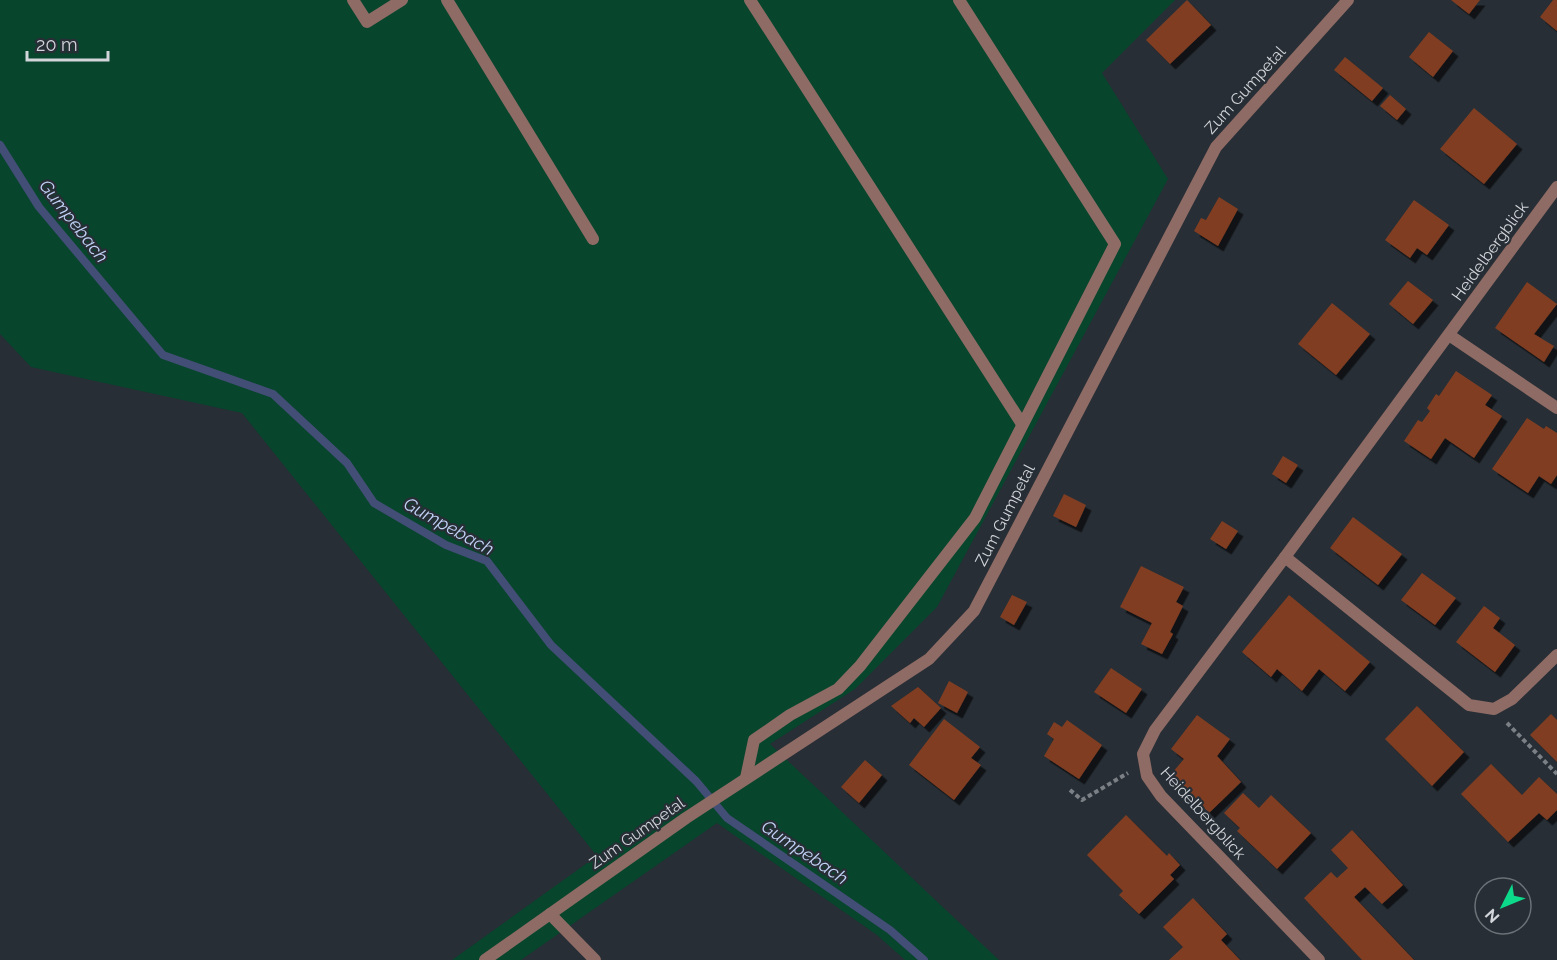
<svg xmlns="http://www.w3.org/2000/svg" width="1557" height="960" viewBox="0 0 1557 960" font-family="Raleway,sans-serif">
<style>
.green{fill:#08452d}
.lines{fill:none;stroke-linecap:round;stroke-linejoin:round}
.stream{stroke:#424e75;stroke-width:8}
.building{fill:#813e21;filter:url(#shadow)}
.path{stroke:#7b8086;stroke-width:4;stroke-dasharray:4.5 3;stroke-linecap:butt}
.lane{stroke:#8e6b64;stroke-width:12}
.street{stroke:#8e6b64;stroke-width:12}
.labels{text-anchor:middle;dominant-baseline:central;stroke-width:4.5;stroke-linejoin:round;paint-order:stroke}
.street-label{font-size:16px;fill:#d2d6db;stroke:#272e35}
.water-label{font-size:18px;font-style:italic;fill:#c1d2f6;stroke:#272e35}
</style>
<defs>
<filter id="shadow"><feDropShadow dx="5.5" dy="5.5" stdDeviation="0" flood-color="#0009"/></filter>
</defs>
<rect width="100%" height="100%" fill="#272e35"/>
<polygon class="green" points="0,0 1175,0 1102,73 1168,179 937,607 855,689 770,744 999,960 905,960 877,935 717,823 521,960 452,960 597,856 242,413 31,367 0,334"/>
<g class="lines">
<polyline class="stream" points="0,145 39,207 163,355 273,394 347,463 374,503 446,545 487,561 551,645 696,781 727,818 890,930 924,960"/>
</g>
<g class="building">
<polygon points="1187,0 1211,25 1170,64 1146,40"/>
<polygon points="1451,0 1480,0 1469,14"/>
<polygon points="1553,0 1557,0 1557,31 1540,17"/>
<polygon points="1429,32 1453,51 1433,77 1409,57"/>
<polygon points="1345,57 1383,88 1372,101 1334,70"/>
<polygon points="1390,95 1406,109 1397,120 1380,106"/>
<polygon points="1474,108 1517,144 1484,184 1440,149"/>
<polygon points="1219,197 1238,209 1218,246 1194,231 1201,218 1206,220"/>
<polygon points="1414,200 1449,225 1427,255 1417,248 1410,258 1385,240"/>
<polygon points="1408,281 1433,300 1413,324 1389,304"/>
<polygon points="1527,282 1557,304 1534,334 1554,346 1544,362 1495,328"/>
<polygon points="1332,303 1370,334 1336,375 1298,344"/>
<polygon points="1456,371 1492,395 1485,405 1502,416 1474,458 1445,438 1431,459 1404,441 1418,420 1422,422 1430,411 1427,408 1436,394 1439,396"/>
<polygon points="1527,418 1544,429 1546,426 1557,433 1557,475 1551,484 1539,476 1528,493 1492,469"/>
<polygon points="1283,456 1298,465 1286,483 1272,474"/>
<polygon points="1064,494 1086,505 1076,527 1053,516"/>
<polygon points="1353,517 1402,554 1378,585 1330,548"/>
<polygon points="1222,521 1238,531 1226,549 1210,539"/>
<polygon points="1141,566 1184,587 1176,602 1183,606 1170,632 1173,634 1162,654 1141,644 1152,623 1120,607"/>
<polygon points="1422,573 1456,598 1435,625 1401,600"/>
<polygon points="1012,595 1027,602 1014,625 1000,617"/>
<polygon points="1289,595 1370,662 1345,691 1319,669 1302,691 1277,669 1271,677 1242,652"/>
<polygon points="1484,606 1500,618 1493,628 1515,645 1495,672 1456,642"/>
<polygon points="1111,668 1142,689 1126,713 1094,692"/>
<polygon points="949,681 968,692 957,713 938,703"/>
<polygon points="918,687 941,708 924,727 914,718 910,723 891,706"/>
<polygon points="1417,706 1464,752 1432,786 1385,739"/>
<polygon points="1551,714 1557,720 1557,762 1530,735"/>
<polygon points="1197,715 1230,739 1217,756 1241,782 1209,813 1172,773 1184,759 1171,749"/>
<polygon points="944,719 980,747 971,758 981,765 954,800 909,765"/>
<polygon points="1067,720 1102,745 1079,779 1044,756 1054,739 1047,734 1054,722 1062,727"/>
<polygon points="865,760 882,775 859,803 841,787"/>
<polygon points="1491,764 1522,795 1539,777 1557,794 1557,810 1547,820 1539,813 1508,842 1461,794"/>
<polygon points="1243,793 1259,808 1271,795 1311,833 1277,869 1237,831 1240,828 1224,813"/>
<polygon points="1126,815 1167,856 1169,853 1180,865 1170,875 1174,879 1139,914 1119,895 1123,891 1087,855"/>
<polygon points="1352,830 1403,885 1382,904 1365,887 1354,897 1414,960 1362,960 1304,898 1331,872 1337,878 1348,868 1331,850"/>
<polygon points="1193,898 1227,934 1221,940 1240,960 1169,960 1183,947 1163,927"/>
</g>
<g class="lines">
<g class="path">
<polyline points="1507,723 1557,774"/>
<polyline points="1070,790 1082,800 1128,773"/>
</g>
<g class="lane">
<polyline points="353,0 367,22 402,0"/>
<polyline points="447,0 593,239"/>
<polyline points="750,0 1022,424"/>
<polyline points="746,778 754,740 790,715 838,689 860,666 975,518 1115,244 959,0"/>
<polyline points="550,914 595,960"/>
<polyline points="485,960 686,818 929,659 974,611 1216,147 1348,0"/>
</g>
<g class="street">
<polyline points="1449,335 1557,408"/>
<polyline points="1285,557 1469,705 1494,709 1512,699 1557,655"/>
<polyline points="1319,960 1161,796 1147,776 1143,754 1155,730 1285,557 1557,187"/>
</g>
</g>
<g class="labels">
<g class="street-label">
<text transform="translate(1245 90) rotate(-48)">Zum Gumpetal</text>
<text transform="translate(1490 251) rotate(-54)">Heidelbergblick</text>
<text transform="translate(1005 515) rotate(-63)">Zum Gumpetal</text>
<text transform="translate(1203 813) rotate(48)">Heidelbergblick</text>
<text transform="translate(637 833) rotate(-35)">Zum Gumpetal</text>
</g>
<g class="water-label">
<text transform="translate(74 221) rotate(52)">Gumpebach</text>
<text transform="translate(449 526) rotate(29)">Gumpebach</text>
<text transform="translate(805 852) rotate(34)">Gumpebach</text>
</g>
</g>
<g transform="translate(1503 906) rotate(227)"><circle r="28" fill="#272e35" stroke="#6b7177" stroke-width="1.5"/>
<path d="M0-4.5L10 22L0 15L-10 22Z" fill="#0dd98a"/>
<text y="-9" font-size="16" font-weight="bold" text-anchor="middle" fill="#d2d6db">N</text>
</g>
<path d="M27 51v9h81v-9" fill="none" stroke="#d2d6db" stroke-width="3"/>
<text x="36" y="51" font-size="18" fill="#d2d6db" stroke="#272e35" stroke-width="4.5" paint-order="stroke">20 m</text>
</svg>
